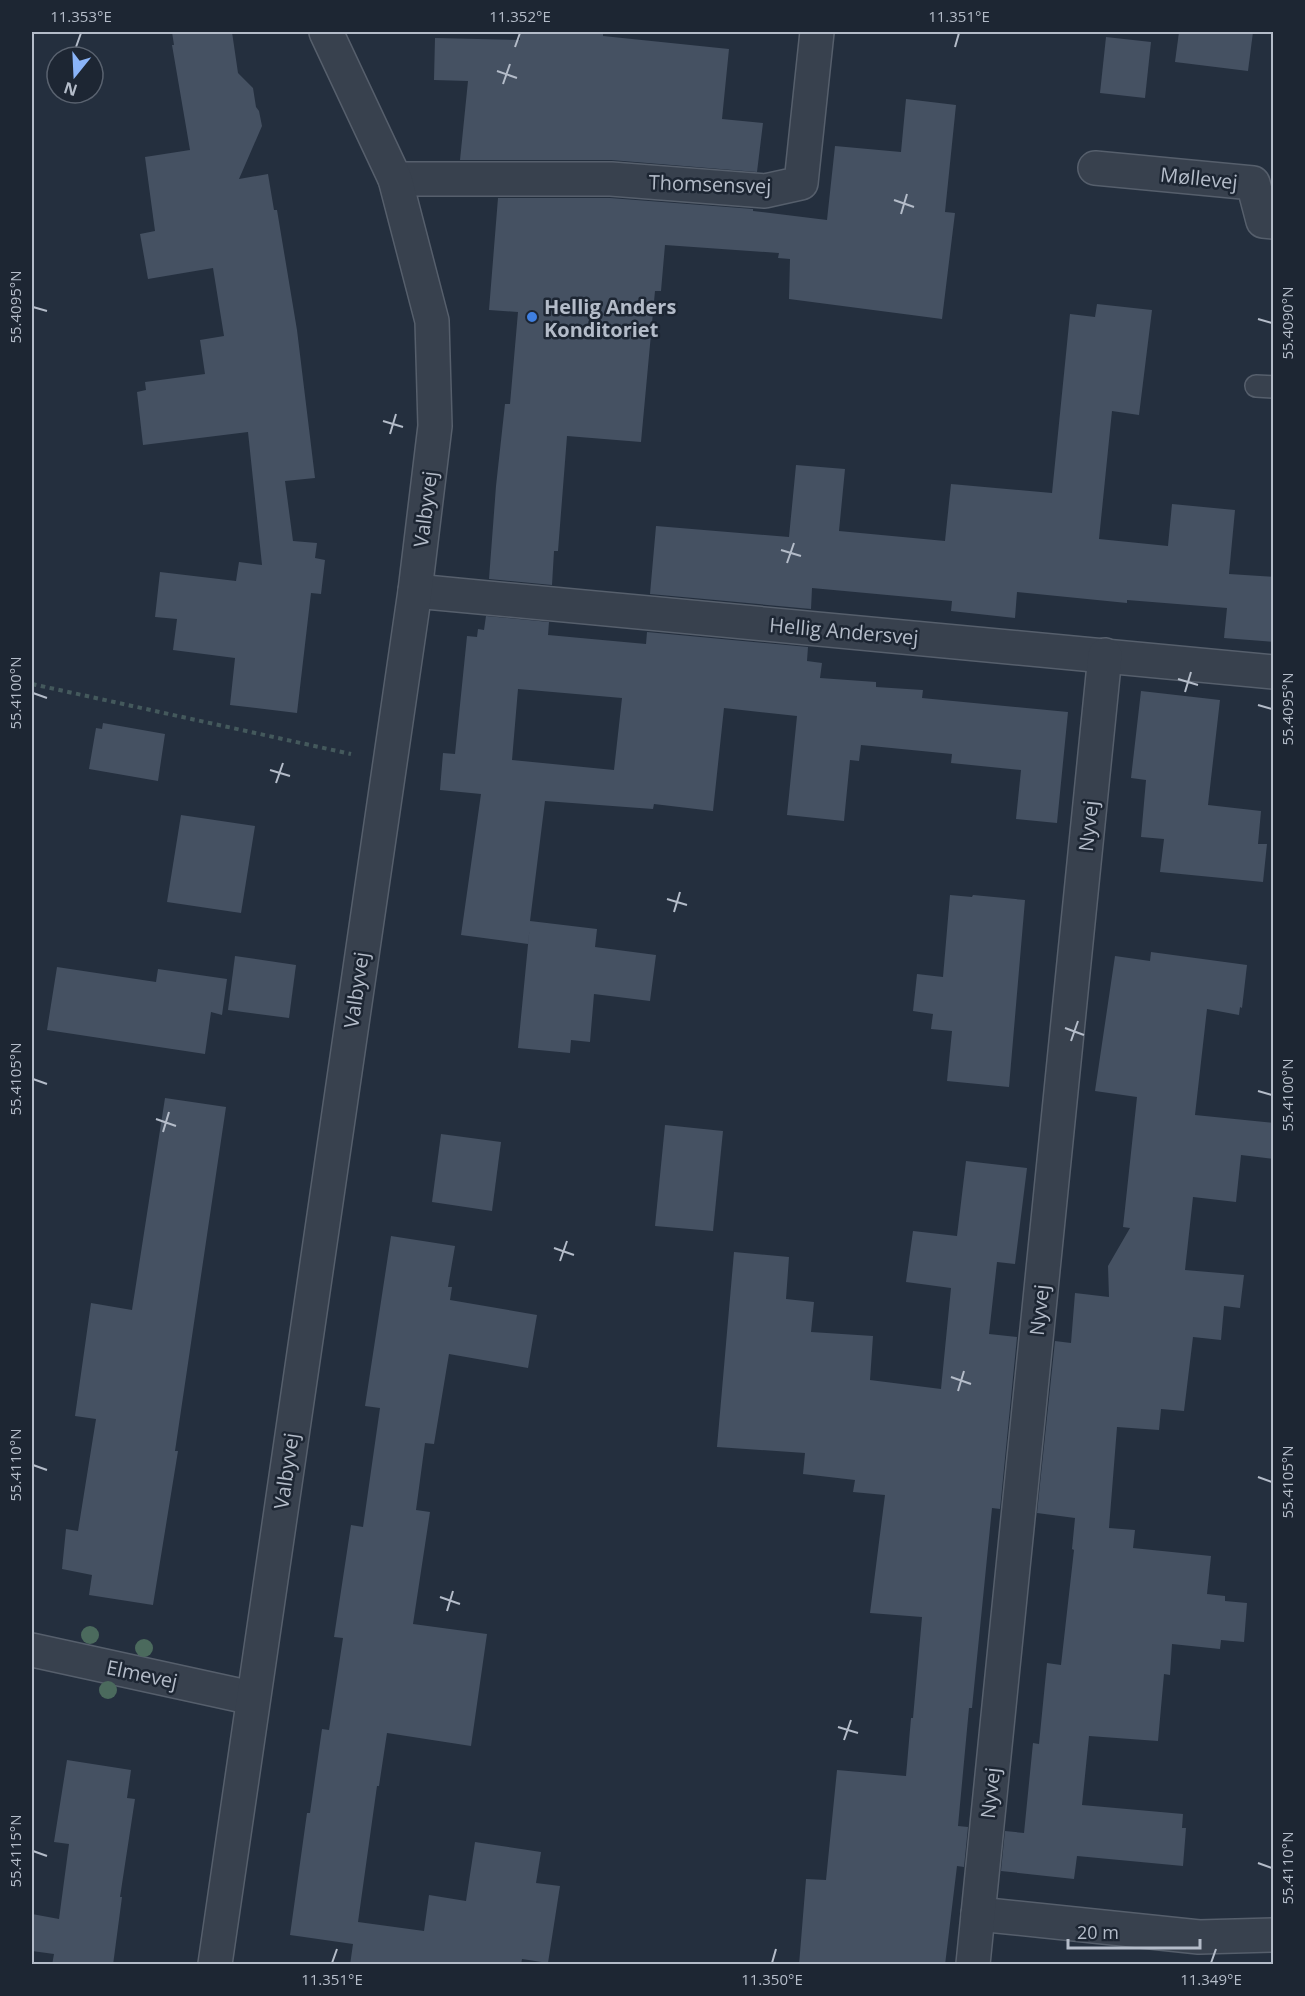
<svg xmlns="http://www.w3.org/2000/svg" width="1305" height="1996" viewBox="0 0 1305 1996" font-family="'Open Sans',sans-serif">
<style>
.building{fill:#455162;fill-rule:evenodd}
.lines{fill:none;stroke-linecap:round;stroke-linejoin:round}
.service-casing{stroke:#565f6c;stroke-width:24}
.minor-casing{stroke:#565f6c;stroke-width:36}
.tertiary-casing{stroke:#565f6c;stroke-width:36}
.path{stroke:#44595c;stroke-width:4;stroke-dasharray:4.5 4.5;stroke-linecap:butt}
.service{stroke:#38414e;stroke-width:21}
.minor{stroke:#38414e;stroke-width:33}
.tertiary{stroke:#38414e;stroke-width:33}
.tree{fill:#4b6a5d}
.ticks{fill:none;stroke:#b4bcc9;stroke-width:2}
.shop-dot{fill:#3f7fe0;stroke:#1d2633;stroke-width:2}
.labels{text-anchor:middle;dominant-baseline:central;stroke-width:5;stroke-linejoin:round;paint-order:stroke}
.street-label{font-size:20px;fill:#b4bcc9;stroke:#1d2633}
.poi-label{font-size:20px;font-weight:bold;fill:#b4bcc9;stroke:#1d2633;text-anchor:start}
.neatline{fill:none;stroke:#b4bcc9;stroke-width:2}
.ticks-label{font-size:15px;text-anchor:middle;fill:#b4bcc9}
</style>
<rect width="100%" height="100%" fill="#242f3e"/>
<g class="building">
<polygon points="172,32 232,32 238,73 253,88 256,107 259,111 262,126 239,179 268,174 274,210 277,210 297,330 315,478 285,481 293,541 317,543 315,558 325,560 321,594 311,593 297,713 230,705 235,658 173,650 177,619 155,617 160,572 236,581 239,562 262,565 248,432 143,445 137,392 146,390 145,382 205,374 200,340 224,336 213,268 148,279 140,234 155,231 145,157 190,150 172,45 174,45"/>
<polygon points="520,32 603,32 603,36 729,49 722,119 763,123 757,172 611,160 460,160 468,81 434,80 435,38 520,40"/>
<polygon points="1179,32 1253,32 1248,71 1175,62"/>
<polygon points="1106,37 1151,42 1145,98 1100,93"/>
<polygon points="906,99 956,105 945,212 955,213 942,319 789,299 790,259 778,258 779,253 665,245 661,291 655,291 641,442 567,436 558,551 554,551 552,585 489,579 496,486 505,404 510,404 518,312 489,310 498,198 610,198 753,209 753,211 827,220 835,146 901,152"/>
<polygon points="1097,304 1152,310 1139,415 1112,411 1099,539 1168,546 1172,504 1235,510 1229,574 1274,577 1274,642 1224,638 1227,608 1127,600 1127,603 1017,592 1015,618 951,611 952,601 812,588 811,609 650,594 656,526 789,537 796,465 845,469 839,531 945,541 951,484 1052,493 1070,314 1095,317"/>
<path d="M 486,616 L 549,622 L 548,635 L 646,644 L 647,632 L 808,647 L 807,661 L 822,663 L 820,678 L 876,682 L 876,687 L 923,690 L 922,698 L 1068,712 L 1057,823 L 1016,819 L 1021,770 L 951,763 L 952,754 L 861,745 L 859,761 L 850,760 L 844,821 L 787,815 L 797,716 L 724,708 L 713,811 L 654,804 L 653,809 L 545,801 L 530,921 L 597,929 L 595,947 L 656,955 L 650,1001 L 594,994 L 590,1042 L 571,1040 L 570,1053 L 518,1048 L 530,924 L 528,944 L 461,935 L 481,794 L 440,790 L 443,753 L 455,754 L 467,636 L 477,637 L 478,629 L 484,630 ZM 518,689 L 622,698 L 614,770 L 512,760 Z"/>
<polygon points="1141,691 1220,700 1208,805 1261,811 1258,844 1267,844 1263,882 1160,872 1164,839 1141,837 1146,780 1131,778"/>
<polygon points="103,723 165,734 158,781 89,769 96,728 102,729"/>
<polygon points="181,815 255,826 241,913 167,902"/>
<polygon points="950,895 972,897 973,895 1025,900 1009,1087 947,1081 952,1031 931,1029 933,1014 913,1011 917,974 943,977"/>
<polygon points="1151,952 1247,965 1242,1008 1240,1007 1239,1015 1207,1009 1195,1115 1274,1123 1274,1159 1241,1155 1236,1202 1193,1197 1185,1270 1244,1275 1240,1308 1224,1306 1221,1340 1193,1337 1184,1411 1161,1409 1159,1430 1117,1427 1109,1528 1135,1530 1133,1548 1211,1556 1207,1594 1225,1596 1225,1601 1247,1603 1244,1642 1221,1640 1220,1649 1172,1644 1170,1675 1164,1674 1158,1741 1089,1736 1082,1805 1183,1814 1182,1828 1186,1828 1183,1866 1077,1856 1074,1879 1001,1871 1005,1831 1024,1833 1033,1743 1039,1744 1047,1663 1061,1665 1074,1550 1072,1549 1075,1518 1037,1513 1055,1341 1071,1343 1075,1293 1109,1297 1108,1266 1130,1228 1123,1227 1137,1097 1095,1091 1115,956 1150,961"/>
<polygon points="235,956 296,965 289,1018 228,1010"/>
<polygon points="57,967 156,982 158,969 227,979 222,1015 211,1012 205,1054 47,1030"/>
<polygon points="165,1098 226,1107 175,1451 178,1451 153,1605 89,1595 92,1575 62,1569 66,1529 78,1531 96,1419 75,1416 91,1303 132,1310"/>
<polygon points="665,1125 723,1131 713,1231 655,1226"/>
<polygon points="441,1134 501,1142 492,1211 432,1202"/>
<polygon points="966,1161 1027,1168 1015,1264 997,1262 989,1334 1017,1337 1000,1509 992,1508 972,1708 969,1708 958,1826 968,1827 964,1867 957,1866 945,1965 799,1965 806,1879 826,1880 837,1770 906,1776 911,1718 913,1718 922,1617 870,1613 885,1495 853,1492 855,1480 803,1474 805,1453 717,1447 734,1252 789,1257 786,1299 814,1302 811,1332 873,1336 870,1380 941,1389 951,1288 906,1282 913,1231 957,1236"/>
<polygon points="391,1236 455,1246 448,1287 452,1287 450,1300 537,1315 528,1368 449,1354 434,1444 425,1443 416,1510 430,1512 413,1624 487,1634 471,1746 387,1733 379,1786 377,1786 358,1922 424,1931 429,1895 466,1901 475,1842 541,1852 536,1883 560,1886 548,1963 522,1959 521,1965 350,1965 353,1944 290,1935 307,1813 310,1813 322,1729 329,1730 343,1638 334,1637 351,1525 363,1527 380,1408 365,1406"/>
<polygon points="67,1760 131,1770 127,1798 135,1799 120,1897 122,1897 113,1965 52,1965 54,1954 32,1951 32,1914 59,1919 69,1844 54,1842"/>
</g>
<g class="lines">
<defs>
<polyline id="service" points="1256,386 1274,387"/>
<g id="minor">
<polyline points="1095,168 1253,183 1263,221 1274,222"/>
<polyline points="395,179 611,179 765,191 801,183 817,32"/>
<polyline points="415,591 1274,672"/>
<polyline points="32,1650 252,1698"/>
<polyline points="978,1914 1199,1937 1274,1935"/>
<polyline points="973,1964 1105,655"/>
</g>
<polyline id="tertiary" points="215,1964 415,591 435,426 432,321 395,179 326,32"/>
</defs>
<use href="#service" class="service-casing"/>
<use href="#minor" class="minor-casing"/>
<use href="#tertiary" class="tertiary-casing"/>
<polyline class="path" points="32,684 351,754"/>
<use href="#service" class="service"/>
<use href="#minor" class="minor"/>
<use href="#tertiary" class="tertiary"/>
</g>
<g class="tree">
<circle cx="90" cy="1635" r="9"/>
<circle cx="144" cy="1648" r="9"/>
<circle cx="108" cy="1690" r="9"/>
</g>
<path class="ticks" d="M 76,47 L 81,33M 515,47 L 520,33M 955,47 L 959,33M 497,71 L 517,78M 503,84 L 510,64M 894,200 L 914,207M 901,214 L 907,194M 33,307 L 47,311M 1258,319 L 1272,323M 383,421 L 403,427M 390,434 L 396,414M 781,550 L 801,556M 787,563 L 794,543M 1178,679 L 1198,685M 1185,692 L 1191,672M 33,693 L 47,698M 1258,705 L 1272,709M 270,770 L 290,776M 276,783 L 283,763M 667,899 L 687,905M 674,912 L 680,892M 1065,1028 L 1084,1035M 1071,1041 L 1078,1021M 33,1079 L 47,1084M 1258,1091 L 1272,1095M 156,1119 L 176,1126M 163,1132 L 169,1112M 554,1248 L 574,1255M 560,1261 L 567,1241M 951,1377 L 971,1384M 958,1391 L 964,1371M 33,1465 L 47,1470M 1258,1477 L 1272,1482M 440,1597 L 460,1604M 447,1611 L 453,1591M 838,1727 L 858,1733M 844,1740 L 851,1720M 33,1851 L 47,1856M 1258,1863 L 1272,1868M 332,1963 L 337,1949M 772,1963 L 776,1949M 1211,1963 L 1216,1949"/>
<circle class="shop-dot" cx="532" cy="317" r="6"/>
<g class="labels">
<g class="street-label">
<text transform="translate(1199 178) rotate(6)">Møllevej</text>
<text transform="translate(710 184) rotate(2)">Thomsensvej</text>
<text transform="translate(425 509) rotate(-83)">Valbyvej</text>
<text transform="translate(844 631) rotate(5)">Hellig Andersvej</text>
<text transform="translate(1088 826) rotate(-84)">Nyvej</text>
<text transform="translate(356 990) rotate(-82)">Valbyvej</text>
<text transform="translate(1039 1310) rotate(-84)">Nyvej</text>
<text transform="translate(286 1471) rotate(-82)">Valbyvej</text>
<text transform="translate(142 1674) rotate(12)">Elmevej</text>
<text transform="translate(990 1793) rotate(-84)">Nyvej</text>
</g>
<g class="poi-label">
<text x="544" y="306">Hellig Anders<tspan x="544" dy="23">Konditoriet</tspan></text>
</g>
</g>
<rect width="1305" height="1996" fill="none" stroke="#1d2633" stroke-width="66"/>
<g transform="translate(75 75) rotate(198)"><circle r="28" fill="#1d2633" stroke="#59626f" stroke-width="1.5"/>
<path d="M0-4.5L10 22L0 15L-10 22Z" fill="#8ab4f8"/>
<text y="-9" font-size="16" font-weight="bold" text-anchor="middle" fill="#b4bcc9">N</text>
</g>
<path d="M1068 1939v9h132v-9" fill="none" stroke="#b4bcc9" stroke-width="3"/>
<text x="1077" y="1939" font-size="18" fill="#b4bcc9" stroke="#1d2633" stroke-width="4.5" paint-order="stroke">20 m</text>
<rect x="33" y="33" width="1239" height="1930" class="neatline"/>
<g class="ticks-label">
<text x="81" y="22">11.353°E</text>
<text x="520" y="22">11.352°E</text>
<text x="959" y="22">11.351°E</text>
<text transform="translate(16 307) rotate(-90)" y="5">55.4095°N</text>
<text transform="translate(1288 323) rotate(-90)" y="5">55.4090°N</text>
<text transform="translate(16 693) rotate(-90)" y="5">55.4100°N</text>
<text transform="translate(1288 709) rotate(-90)" y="5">55.4095°N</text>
<text transform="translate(16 1079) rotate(-90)" y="5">55.4105°N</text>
<text transform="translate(1288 1095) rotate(-90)" y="5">55.4100°N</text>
<text transform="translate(16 1465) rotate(-90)" y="5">55.4110°N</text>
<text transform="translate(1288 1482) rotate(-90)" y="5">55.4105°N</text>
<text transform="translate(16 1851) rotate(-90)" y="5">55.4115°N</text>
<text transform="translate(1288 1868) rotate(-90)" y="5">55.4110°N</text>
<text x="332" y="1985">11.351°E</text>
<text x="772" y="1985">11.350°E</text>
<text x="1211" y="1985">11.349°E</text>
</g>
</svg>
